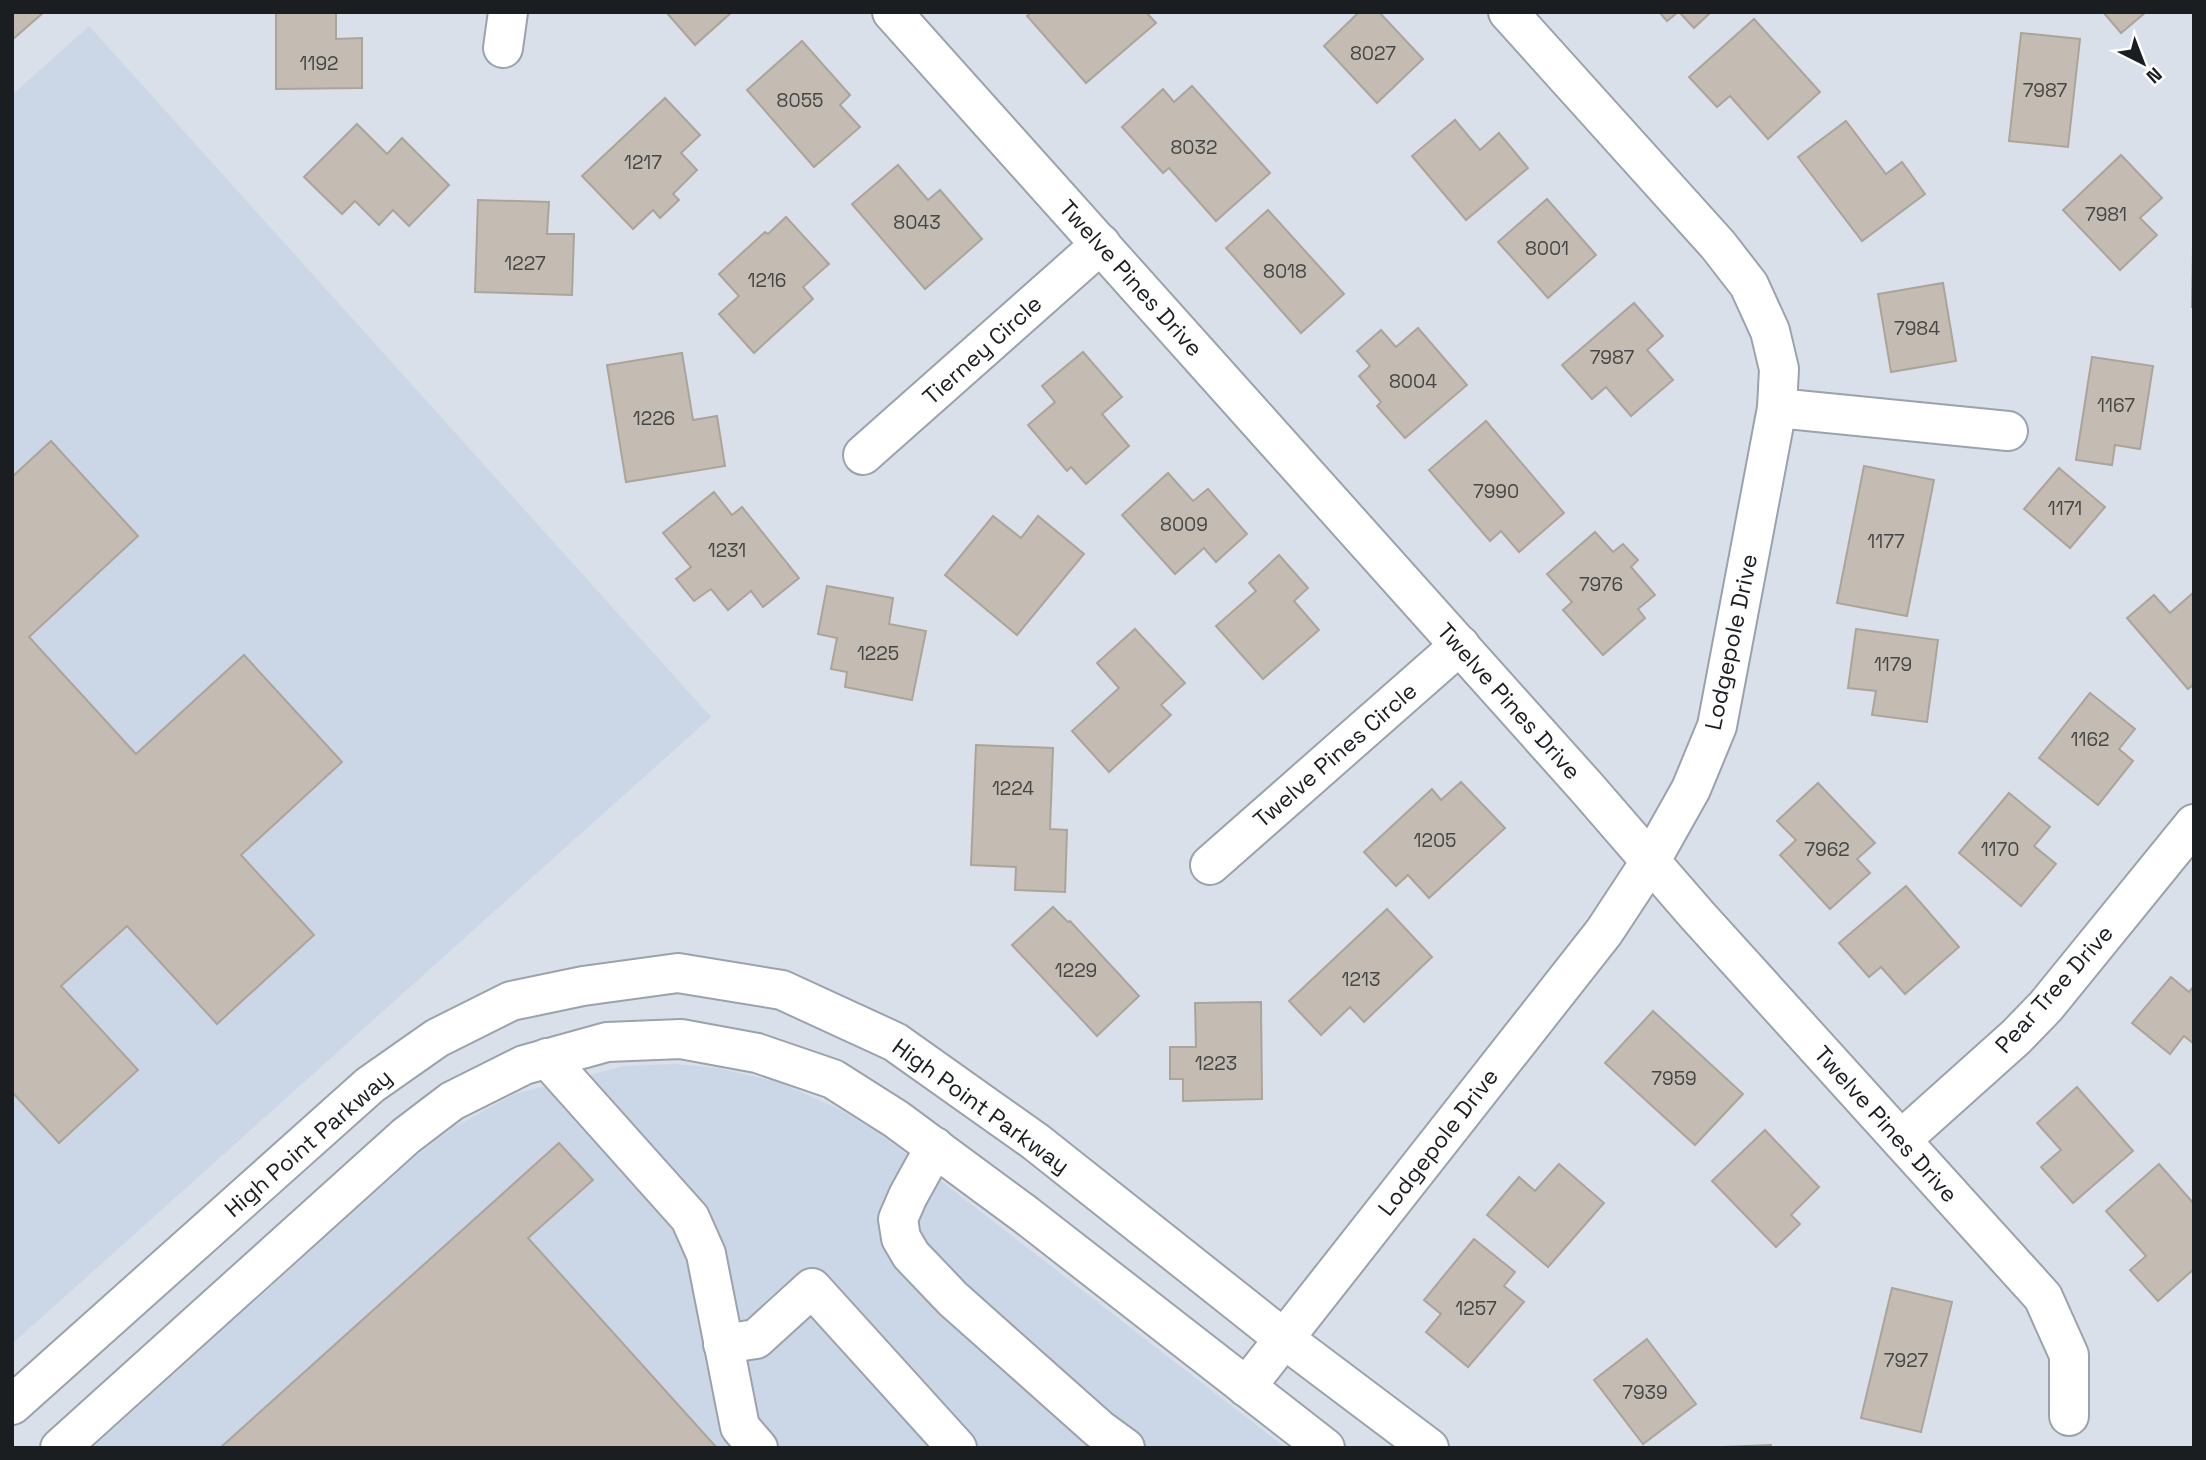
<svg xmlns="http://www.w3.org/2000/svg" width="2206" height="1460" viewBox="0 0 2206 1460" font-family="'Space Grotesk',sans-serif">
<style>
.built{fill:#cbd6e6}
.building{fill:#c4bcb2;stroke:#aba49a;stroke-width:2}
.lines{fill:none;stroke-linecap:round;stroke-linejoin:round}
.minor-casing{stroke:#9ca2ac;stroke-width:42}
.minor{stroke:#fff;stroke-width:38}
.labels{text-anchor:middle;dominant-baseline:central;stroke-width:5;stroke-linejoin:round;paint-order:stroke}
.number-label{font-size:19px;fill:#454645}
.street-label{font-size:23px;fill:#1b1e21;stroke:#fff}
</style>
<rect width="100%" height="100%" fill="#d9e0ea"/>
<g class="built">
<polygon points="89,26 711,717 12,1344 12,95"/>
<polygon points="675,1064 717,1068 778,1082 837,1108 879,1133 1286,1448 92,1448 416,1156 454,1127 515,1094 624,1066"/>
</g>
<g class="building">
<polygon points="12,12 44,12 12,40"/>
<polygon points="276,12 336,12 336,39 362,38 362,88 276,89"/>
<polygon points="666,12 732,12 695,45"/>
<polygon points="1032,12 1146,12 1156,23 1086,83 1027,16"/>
<polygon points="1359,12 1379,12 1423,59 1377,103 1324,46"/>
<polygon points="1659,12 1678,12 1667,21"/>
<polygon points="1679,12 1711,12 1694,28"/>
<polygon points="2103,12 2146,12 2121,33"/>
<polygon points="1754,19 1820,92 1768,139 1730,96 1717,107 1689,77"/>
<polygon points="2021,33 2080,39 2068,147 2009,141"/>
<polygon points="802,41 850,95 840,105 860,127 814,167 747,90"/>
<polygon points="1192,86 1270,173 1216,221 1169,168 1163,173 1122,127 1163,89 1174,102"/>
<polygon points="665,98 700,135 681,153 697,170 673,194 679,200 660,218 653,210 633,229 582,176"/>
<polygon points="1455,120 1480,150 1499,133 1528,168 1466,220 1412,156"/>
<polygon points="1846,121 1886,174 1902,162 1925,194 1862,241 1798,157"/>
<polygon points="357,124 387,154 402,138 449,185 409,226 393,210 379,225 355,201 342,214 304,177"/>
<polygon points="2121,155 2162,198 2140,218 2157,235 2120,270 2063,210"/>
<polygon points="898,165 928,200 940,190 982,239 925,289 852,204"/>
<polygon points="1547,199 1596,255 1548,298 1498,242"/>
<polygon points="478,200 549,202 547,234 574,234 572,295 475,292"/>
<polygon points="1268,210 1344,294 1301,333 1226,248"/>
<polygon points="786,217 829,264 803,287 813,299 754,353 719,314 739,296 719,274 765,232 768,234"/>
<polygon points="2193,245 2194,245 2194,307 2192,307"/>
<polygon points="1943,283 1956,361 1891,372 1878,294"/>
<polygon points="1634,303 1663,336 1647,350 1673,380 1631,416 1606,387 1592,399 1562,365"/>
<polygon points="1418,328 1467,385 1405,438 1377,406 1381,402 1359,376 1370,366 1357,351 1381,330 1396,347"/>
<polygon points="1083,352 1122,397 1102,414 1129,446 1086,484 1071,467 1067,471 1028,425 1055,402 1042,386"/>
<polygon points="682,353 693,420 717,416 725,466 626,482 607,365"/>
<polygon points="2092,357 2153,366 2140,449 2115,445 2112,465 2076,460"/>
<polygon points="1486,421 1564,513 1519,552 1501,531 1490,541 1429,470"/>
<polygon points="51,441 138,536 29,637 136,754 244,655 342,762 241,855 314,935 217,1024 127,926 61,986 138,1070 59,1143 12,1092 12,477"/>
<polygon points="1864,466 1934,480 1907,616 1837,603"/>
<polygon points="2059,468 2105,507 2070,548 2024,509"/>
<polygon points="1168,473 1193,501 1208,489 1247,534 1216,562 1204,548 1175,574 1122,515"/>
<polygon points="714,492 732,515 742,507 799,578 763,607 751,591 728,610 711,589 694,601 676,579 691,567 663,533"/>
<polygon points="993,516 1021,538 1038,516 1084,554 1017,635 945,575"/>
<polygon points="1595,532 1613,552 1623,544 1638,560 1631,567 1655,595 1638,609 1645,618 1603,655 1563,610 1572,602 1547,574"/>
<polygon points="1279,555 1308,588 1294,601 1319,630 1263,679 1216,626 1256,591 1249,583"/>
<polygon points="827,586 893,598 889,624 926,631 912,700 845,687 847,672 831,669 837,638 818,634"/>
<polygon points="2194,592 2194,684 2188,689 2127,618 2154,595 2170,613"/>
<polygon points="1135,629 1185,683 1161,705 1171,715 1109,772 1072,731 1119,688 1097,663"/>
<polygon points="1856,629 1938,640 1927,722 1872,715 1876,691 1848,688"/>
<polygon points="2090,693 2135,729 2119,749 2133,761 2098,805 2039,758"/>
<polygon points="976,745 1053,748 1050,829 1067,830 1065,892 1015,890 1016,867 971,865"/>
<polygon points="1461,782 1505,828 1429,898 1408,875 1396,886 1364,852 1432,789 1441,800"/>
<polygon points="1818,783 1875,843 1857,859 1870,873 1830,909 1780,855 1796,840 1777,821"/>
<polygon points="2009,793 2050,827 2034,846 2056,864 2021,906 1959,853"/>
<polygon points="1906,886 1959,947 1905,994 1881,967 1869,977 1839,943"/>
<polygon points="1053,907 1068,922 1070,921 1139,996 1097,1036 1012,945"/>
<polygon points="1387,909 1432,957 1364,1022 1350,1007 1321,1035 1289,1001"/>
<polygon points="2171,977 2189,992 2194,986 2194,1044 2184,1036 2170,1054 2132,1023"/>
<polygon points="1261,1002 1262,1099 1183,1101 1183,1079 1170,1079 1170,1047 1196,1047 1195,1003"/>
<polygon points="1653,1011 1743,1094 1695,1145 1605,1063"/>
<polygon points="2077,1087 2133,1151 2073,1203 2041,1167 2061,1150 2037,1123"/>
<polygon points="1765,1130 1819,1187 1791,1215 1800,1224 1776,1247 1712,1181"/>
<polygon points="559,1143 593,1180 528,1238 717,1448 220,1448"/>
<polygon points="1559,1164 1604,1203 1548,1267 1487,1215 1519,1177 1535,1191"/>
<polygon points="2159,1164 2194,1204 2194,1269 2158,1301 2130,1270 2146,1256 2106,1211"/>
<polygon points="1474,1239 1515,1272 1504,1286 1524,1302 1468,1367 1426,1332 1441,1314 1424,1300"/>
<polygon points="1892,1288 1952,1302 1921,1432 1861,1418"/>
<polygon points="1647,1339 1696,1404 1643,1444 1594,1380"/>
<polygon points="1771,1445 1771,1448 1723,1448 1723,1447"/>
</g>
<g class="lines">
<defs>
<g id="minor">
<polyline points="892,12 1587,788 1697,915 2043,1297 2069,1355 2069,1416"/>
<polyline points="503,48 508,12"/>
<polyline points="1777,408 2008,431"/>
<polyline points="863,455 1101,244"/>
<polyline points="1210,865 1460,645"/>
<polyline points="547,1058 690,1218 706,1254 740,1427 758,1448"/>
<polyline points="1901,1140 2016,1037 2046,1006 2194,824"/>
<polyline points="935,1147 908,1196 898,1219 901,1238 911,1255 953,1299 1099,1429 1125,1448"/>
<polyline points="723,1344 756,1339 812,1288 957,1448"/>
<polyline points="1246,1387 1604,932 1650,862 1691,789 1717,726 1777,408 1779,369 1770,331 1749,285 1718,245 1508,12"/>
<polyline points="12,1405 370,1085 437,1038 511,1001 583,986 678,973 782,990 895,1042 1036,1142 1283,1338 1429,1448"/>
<polyline points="60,1448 406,1136 452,1101 524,1065 607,1042 681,1039 757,1053 833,1079 896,1119 1026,1215 1325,1448"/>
</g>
</defs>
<use href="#minor" class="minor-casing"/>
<use href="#minor" class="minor"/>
</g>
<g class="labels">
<g class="number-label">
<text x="1373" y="53">8027</text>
<text x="319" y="63">1192</text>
<text x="2045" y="90">7987</text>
<text x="800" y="100">8055</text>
<text x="1194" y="147">8032</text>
<text x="643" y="162">1217</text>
<text x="2106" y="214">7981</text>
<text x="917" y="222">8043</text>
<text x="1547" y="248">8001</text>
<text x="525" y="263">1227</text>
<text x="1285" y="271">8018</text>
<text x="767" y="280">1216</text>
<text x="1917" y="328">7984</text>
<text x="1612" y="357">7987</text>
<text x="1413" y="381">8004</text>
<text x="2116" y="405">1167</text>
<text x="654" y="418">1226</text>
<text x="1496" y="491">7990</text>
<text x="2065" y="508">1171</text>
<text x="1184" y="524">8009</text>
<text x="1886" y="541">1177</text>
<text x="727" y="550">1231</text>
<text x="1601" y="584">7976</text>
<text x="878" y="653">1225</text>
<text x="1893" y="664">1179</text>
<text x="2090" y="739">1162</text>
<text x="1013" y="788">1224</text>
<text x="1435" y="840">1205</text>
<text x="1827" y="849">7962</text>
<text x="2000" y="849">1170</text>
<text x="1076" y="970">1229</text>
<text x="1361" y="979">1213</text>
<text x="1216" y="1063">1223</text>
<text x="1674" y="1078">7959</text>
<text x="1476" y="1308">1257</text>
<text x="1906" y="1360">7927</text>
<text x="1645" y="1392">7939</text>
</g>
<g class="street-label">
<text transform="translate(1131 278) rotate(48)">Twelve Pines Drive</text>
<text transform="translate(982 350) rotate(-42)">Tierney Circle</text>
<text transform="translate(1731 642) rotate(-78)">Lodgepole Drive</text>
<text transform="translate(1509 701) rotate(48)">Twelve Pines Drive</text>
<text transform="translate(1335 755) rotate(-41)">Twelve Pines Circle</text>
<text transform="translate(2054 989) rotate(-48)">Pear Tree Drive</text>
<text transform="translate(981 1106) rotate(36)">High Point Parkway</text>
<text transform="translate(1886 1124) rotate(48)">Twelve Pines Drive</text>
<text transform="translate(1438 1142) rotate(-52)">Lodgepole Drive</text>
<text transform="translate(308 1143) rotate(-41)">High Point Parkway</text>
</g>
</g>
<rect width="2206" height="1460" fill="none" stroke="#1b1e21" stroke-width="28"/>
<g transform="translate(2143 63) rotate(138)" stroke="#ffffff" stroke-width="5" paint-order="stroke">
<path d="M0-5L12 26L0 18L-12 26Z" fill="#1b1e21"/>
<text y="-10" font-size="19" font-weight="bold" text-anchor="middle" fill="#1b1e21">N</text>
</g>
</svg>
